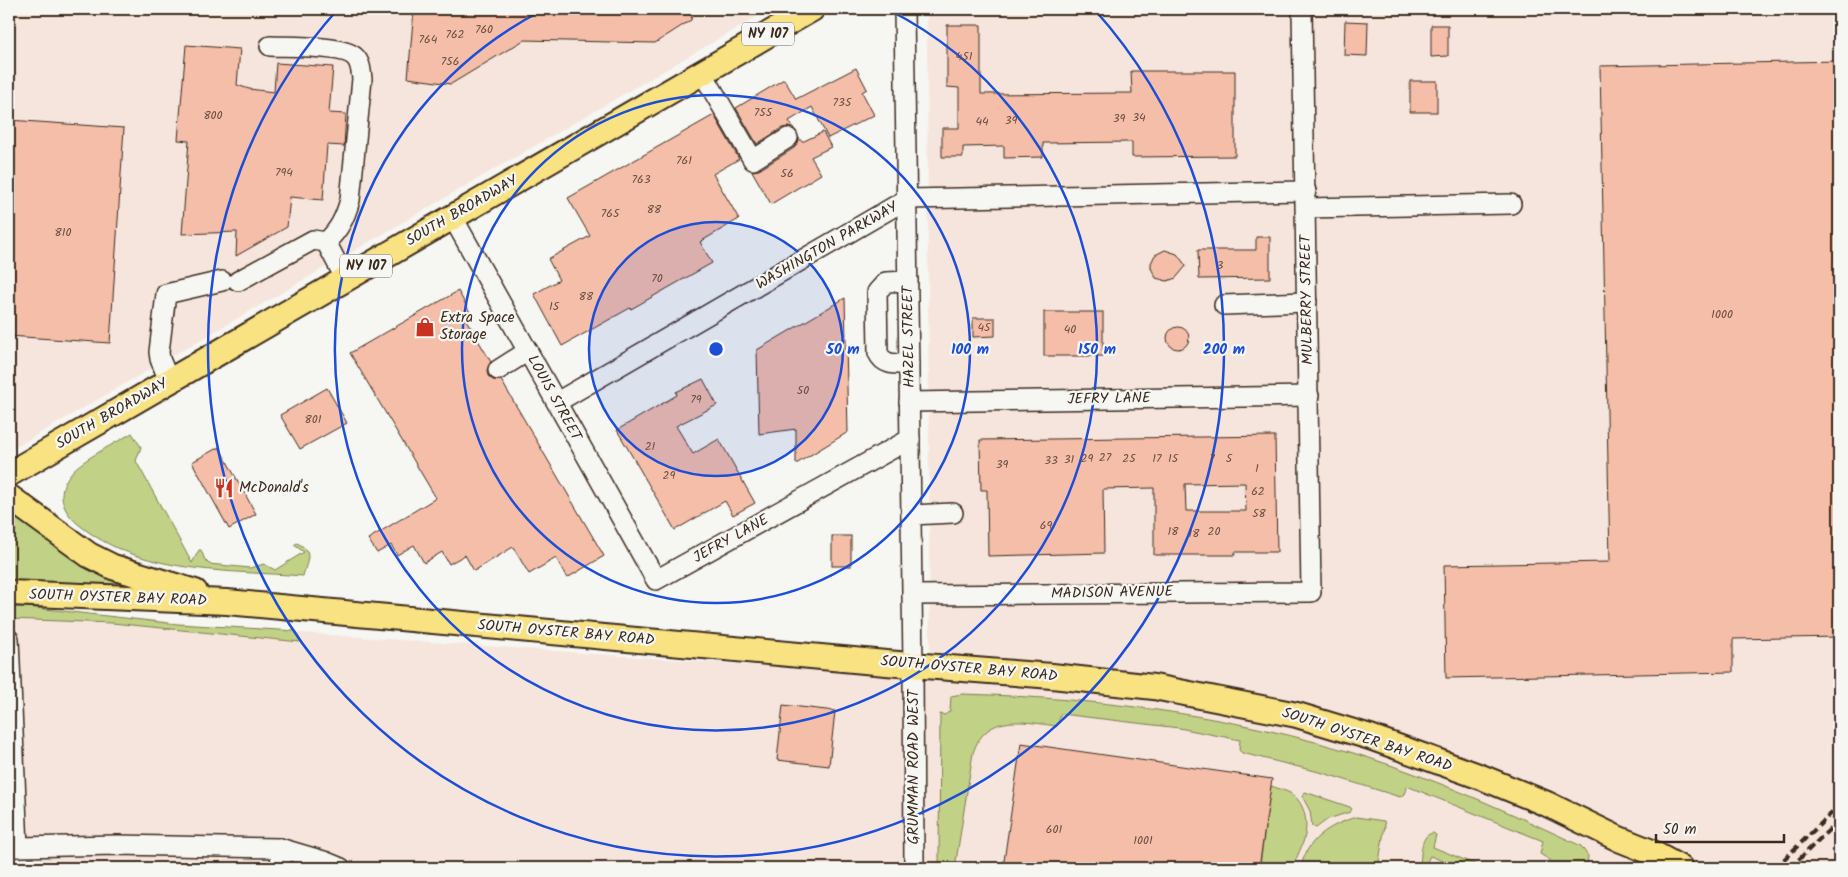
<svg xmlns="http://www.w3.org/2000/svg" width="1848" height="877" viewBox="0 0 1848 877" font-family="Kalam,sans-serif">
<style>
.built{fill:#f6e5dc}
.green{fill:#c1d186;stroke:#7e7e52}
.building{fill:#f5bea9;stroke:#3b2a1e;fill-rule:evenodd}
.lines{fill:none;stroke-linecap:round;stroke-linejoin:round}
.minor-casing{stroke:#3b2a1e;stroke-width:22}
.major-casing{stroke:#3b2a1e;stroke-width:28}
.minor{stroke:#f6f6f2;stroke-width:19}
.major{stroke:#f8e281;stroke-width:24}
.rail{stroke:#3b2a1e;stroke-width:4;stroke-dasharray:8 4;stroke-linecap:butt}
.ring{fill:none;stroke:#1d4ed8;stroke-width:2.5}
.labels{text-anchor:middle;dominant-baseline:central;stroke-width:4.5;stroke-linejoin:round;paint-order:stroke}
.number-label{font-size:12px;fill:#6a4f41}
.shield{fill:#f6f6f2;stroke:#73675e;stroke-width:1}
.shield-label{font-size:14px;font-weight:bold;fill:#3b2a1e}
.street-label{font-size:15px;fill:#3b2a1e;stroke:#f6f6f2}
.poi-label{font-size:15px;fill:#3b2a1e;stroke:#f6f6f2;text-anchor:start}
.centre{fill:#1d4ed8;stroke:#f6f6f2;stroke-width:2.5}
.ring-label{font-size:15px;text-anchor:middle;font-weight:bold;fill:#1d4ed8;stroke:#f6f6f2;stroke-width:4.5;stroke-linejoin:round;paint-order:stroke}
</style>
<rect width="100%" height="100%" fill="#f6f6f2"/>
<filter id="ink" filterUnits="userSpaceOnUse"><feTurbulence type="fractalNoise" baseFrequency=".02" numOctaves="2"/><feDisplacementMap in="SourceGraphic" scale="10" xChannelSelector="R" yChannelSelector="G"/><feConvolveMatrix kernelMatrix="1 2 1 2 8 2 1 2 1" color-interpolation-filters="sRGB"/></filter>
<g filter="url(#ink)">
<g class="built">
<polygon points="9,9 770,9 9,451"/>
<polygon points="927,9 1839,9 1839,868 9,868 9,609 20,608 260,630 930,678"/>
</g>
<g class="green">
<path d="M 132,433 L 141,447 L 136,461 L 192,563 L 199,550 L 201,550 L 205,560 L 209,564 L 250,568 L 264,564 L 275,570 L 304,552 L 294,545 L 297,543 C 314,551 307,561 303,576 C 228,570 140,575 78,524 C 60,509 56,490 72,472 C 80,461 119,441 132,433 Z"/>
<polygon points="9,510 153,591 9,585"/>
<polygon points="9,607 28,607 177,624 296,631 300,642 112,623 9,619"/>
<path d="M 962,694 C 1107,698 1256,718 1393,766 C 1458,789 1520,817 1581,846 L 1588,856 L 1587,868 L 1554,868 L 1550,860 L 1540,854 L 1543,841 L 1407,786 L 1404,794 L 1400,797 L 1323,773 L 1242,753 L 1239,750 L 1240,740 L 1179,728 L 1061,714 L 1057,726 C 1024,722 986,712 973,753 L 955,868 L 939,868 L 940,714 L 945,715 L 950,711 L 951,696 Z"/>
<path d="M 1271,786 C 1277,788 1284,790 1290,793 C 1304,801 1308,820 1305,835 C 1303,846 1296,857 1293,868 L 1276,868 L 1260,865 Z"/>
<polygon points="1305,792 1350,807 1352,809 1350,812 1328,819 1316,828 1312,826 1310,811 1302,796"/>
<path d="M 1356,817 L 1384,821 L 1385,825 L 1378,868 L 1301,868 C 1306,839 1330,825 1356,817 Z"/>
<path d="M 1433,833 L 1436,835 L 1433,847 L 1484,868 L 1460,868 L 1430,856 L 1426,864 L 1423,866 L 1420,863 C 1422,852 1420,835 1433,833 Z"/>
</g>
<g class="building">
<polygon points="414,9 693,9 691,20 655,43 524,40 451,84 408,78"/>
<polygon points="1345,21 1368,22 1367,56 1344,55"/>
<polygon points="947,25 981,25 981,94 1132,93 1131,71 1235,71 1235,156 1132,157 1132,142 1043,143 1043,157 1004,158 1004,146 963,147 963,157 942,157 942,128 959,128 959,88 947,87"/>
<polygon points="1431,25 1448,25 1448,56 1431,57"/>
<polygon points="186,45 240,49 237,85 249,89 274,92 276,63 333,67 329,113 346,114 344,146 327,145 323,200 290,197 287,227 236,256 237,232 182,234 189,141 178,140"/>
<polygon points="1839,61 1839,637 1733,639 1733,672 1446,678 1444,565 1610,562 1600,66"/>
<polygon points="856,68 867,89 862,92 874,115 828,138 812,107 789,121 794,129 788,127 782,128 757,144 736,108 784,79 796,99"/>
<rect x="1410" y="81" width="27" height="31"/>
<polygon points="714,115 739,159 713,174 739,219 700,242 712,263 631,309 630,308 562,346 534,294 559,280 548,259 590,236 568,198"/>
<polygon points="9,120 124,128 110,343 9,336"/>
<polygon points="823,132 831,147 811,157 821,174 771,204 752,171 759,170 794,148 798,143 799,138 802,142"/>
<polygon points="1256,237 1270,237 1270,278 1199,279 1198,250 1256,250"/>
<polygon points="1165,250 1177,254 1186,266 1176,278 1167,281 1156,278 1151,268 1151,263 1155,255"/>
<polygon points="458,291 471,314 465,318 491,362 487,370 488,376 493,380 501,380 604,556 567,578 556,558 529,574 513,547 474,571 465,555 449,564 442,552 424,563 414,545 397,555 391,545 377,553 368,539 436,498 350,353"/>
<polygon points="845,298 848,432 796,464 796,429 759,434 757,350"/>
<rect x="1044" y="312" width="59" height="44"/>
<polygon points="973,318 995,318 995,336 973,337"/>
<circle cx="1178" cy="338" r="11"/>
<polygon points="703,379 717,405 676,426 693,454 719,439 755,503 733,515 725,501 675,530 617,430 677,395 676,392"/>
<polygon points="327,388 347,423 300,449 280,415"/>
<path d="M 1275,436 L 1277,552 L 1235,552 L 1235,555 L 1154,555 L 1154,488 L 1103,489 L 1104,553 L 988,556 L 987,490 L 981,490 L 980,440 ZM 1245,483 L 1246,511 L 1186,511 L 1185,484 Z"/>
<polygon points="219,447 256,514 229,529 192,462"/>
<rect x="832" y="536" width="19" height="30"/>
<polygon points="783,705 835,711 829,766 777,760"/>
<polygon points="1021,743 1272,779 1259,868 1003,868"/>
</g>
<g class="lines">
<defs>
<g id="minor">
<polyline points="904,9 913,665 914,868"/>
<path d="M 270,46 C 288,47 343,45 355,57 C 361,63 361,71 362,79 L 350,200 C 345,218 339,230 326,242"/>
<polyline points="702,72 753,160 788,138"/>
<polyline points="1306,208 1511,204"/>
<polyline points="452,216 656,580 910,439"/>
<polyline points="238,281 313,240 326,242 345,278"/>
<path d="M 908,281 L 886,282 L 877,292 L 878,353 C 884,366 896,364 909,364"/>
<polyline points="1224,305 1307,302"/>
<polyline points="498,370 528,351"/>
<polyline points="169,381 160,359 159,352 166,294 222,281"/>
<polyline points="557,402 907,199 1306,191"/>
<polyline points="909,402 1309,396"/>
<polyline points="911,515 953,513"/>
<polyline points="912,595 1311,592 1302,9"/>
<polyline points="9,639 18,847 9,847"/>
<polyline points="18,847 117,845 280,848 324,861 341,868"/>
<polyline points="280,848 281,868"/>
</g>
<g id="major">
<polyline points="9,474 812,9"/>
<polyline points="9,497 89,555 113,567 195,592"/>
<polyline points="9,593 227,602 886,663 1052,676 1154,687 1297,715 1370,737 1481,777 1547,804 1619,839 1649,851 1680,868"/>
</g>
</defs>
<use href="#minor" class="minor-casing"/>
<use href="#major" class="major-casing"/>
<use href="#minor" class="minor"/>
<use href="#major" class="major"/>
<g class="rail">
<polyline points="1775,868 1839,806"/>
<polyline points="1790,868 1839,820"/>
</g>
</g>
</g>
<circle cx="716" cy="349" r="127" fill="#1d4ed8" fill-opacity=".12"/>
<g class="ring">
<circle cx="716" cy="349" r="127"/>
<circle cx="716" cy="349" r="254"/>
<path d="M889 10A381 381 0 1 1 543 10"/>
<path d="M1094 9A508 508 0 1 1 338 9"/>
</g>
<defs>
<symbol id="shop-bare" viewBox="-9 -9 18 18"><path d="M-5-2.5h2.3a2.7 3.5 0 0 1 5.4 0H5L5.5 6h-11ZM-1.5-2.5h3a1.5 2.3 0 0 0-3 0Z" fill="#c8321e" stroke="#f6f6f2" stroke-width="2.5" paint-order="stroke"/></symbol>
<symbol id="restaurant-bare" viewBox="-9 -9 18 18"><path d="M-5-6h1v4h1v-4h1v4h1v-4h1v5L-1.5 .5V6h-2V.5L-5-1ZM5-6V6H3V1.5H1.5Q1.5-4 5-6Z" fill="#c8321e" stroke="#f6f6f2" stroke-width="2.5" paint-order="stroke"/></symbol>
</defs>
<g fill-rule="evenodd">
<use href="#shop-bare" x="411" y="313" width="28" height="28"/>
<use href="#restaurant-bare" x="210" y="474" width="28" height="28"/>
</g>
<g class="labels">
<g class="number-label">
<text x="484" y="29">760</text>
<text x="455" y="34">762</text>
<text x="428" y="39">764</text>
<text x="964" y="56">451</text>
<text x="450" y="61">756</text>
<text x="842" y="102">735</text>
<text x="763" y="112">755</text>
<text x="213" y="115">800</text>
<text x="1139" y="117">34</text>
<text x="1119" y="118">39</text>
<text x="1011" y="120">39</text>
<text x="982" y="121">44</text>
<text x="684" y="160">761</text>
<text x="284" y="172">794</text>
<text x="787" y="173">56</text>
<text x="641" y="179">763</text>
<text x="654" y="209">88</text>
<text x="610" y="213">765</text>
<text x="63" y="232">810</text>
<text x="1220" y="265">3</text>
<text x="657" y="278">70</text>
<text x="586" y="296">88</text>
<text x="554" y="306">15</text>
<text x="1722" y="314">1000</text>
<text x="984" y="327">45</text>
<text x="1070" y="329">40</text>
<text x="803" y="390">50</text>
<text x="696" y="399">79</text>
<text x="313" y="419">801</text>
<text x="650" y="446">21</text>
<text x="1105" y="457">27</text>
<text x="1087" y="458">29</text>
<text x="1129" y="458">25</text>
<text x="1157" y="458">17</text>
<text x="1173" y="458">15</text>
<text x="1212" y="458">7</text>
<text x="1229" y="458">5</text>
<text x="1069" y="459">31</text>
<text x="1051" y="460">33</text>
<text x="1002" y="464">39</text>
<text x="1257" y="468">1</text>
<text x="669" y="475">29</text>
<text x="1258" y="491">62</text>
<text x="1259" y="513">58</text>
<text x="1046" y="525">69</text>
<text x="1173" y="531">18</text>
<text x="1214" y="531">20</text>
<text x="1194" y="533">18</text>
<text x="1054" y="829">601</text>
<text x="1143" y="840">1001</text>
</g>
<g class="shield">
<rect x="742" y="22.5" width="52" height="23" rx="4"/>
<rect x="340" y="254.5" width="52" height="23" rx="4"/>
</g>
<g class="shield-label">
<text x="768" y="34">NY 107</text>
<text x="366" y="266">NY 107</text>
</g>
<g class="street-label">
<text transform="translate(462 211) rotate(-30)">SOUTH BROADWAY</text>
<text transform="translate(827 246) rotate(-30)">WASHINGTON PARKWAY</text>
<text transform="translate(1307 300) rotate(-91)">MULBERRY STREET</text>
<text transform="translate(909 337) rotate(-91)">HAZEL STREET</text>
<text transform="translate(554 398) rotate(61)">LOUIS STREET</text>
<text transform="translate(1109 399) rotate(-1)">JEFRY LANE</text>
<text transform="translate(112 414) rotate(-30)">SOUTH BROADWAY</text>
<text transform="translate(731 539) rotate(-29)">JEFRY LANE</text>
<text transform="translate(1112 593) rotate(-1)">MADISON AVENUE</text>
<text transform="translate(118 598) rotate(2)">SOUTH OYSTER BAY ROAD</text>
<text transform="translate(566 633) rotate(5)">SOUTH OYSTER BAY ROAD</text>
<text transform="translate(969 669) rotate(5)">SOUTH OYSTER BAY ROAD</text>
<text transform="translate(1367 740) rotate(18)">SOUTH OYSTER BAY ROAD</text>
<text transform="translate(914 767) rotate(-90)">GRUMMAN ROAD WEST</text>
</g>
<g class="poi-label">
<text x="440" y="318">Extra Space<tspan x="440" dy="17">Storage</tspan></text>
<text x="239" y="488">McDonald's</text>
</g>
</g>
<circle cx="716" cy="349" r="8" class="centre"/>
<g class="ring-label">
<text x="843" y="354">50 m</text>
<text x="970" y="354">100 m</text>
<text x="1097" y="354">150 m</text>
<text x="1224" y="354">200 m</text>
</g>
<rect width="1848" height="877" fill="none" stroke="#f6f6f2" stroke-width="30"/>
<rect x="15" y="15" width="1818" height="847" fill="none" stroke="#3b2a1e" stroke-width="2" filter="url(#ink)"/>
<path d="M1656 834v8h128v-8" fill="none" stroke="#3b2a1e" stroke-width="2.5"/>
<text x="1663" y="834" font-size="15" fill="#3b2a1e" stroke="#f6f6f2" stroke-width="4" paint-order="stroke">50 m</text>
</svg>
